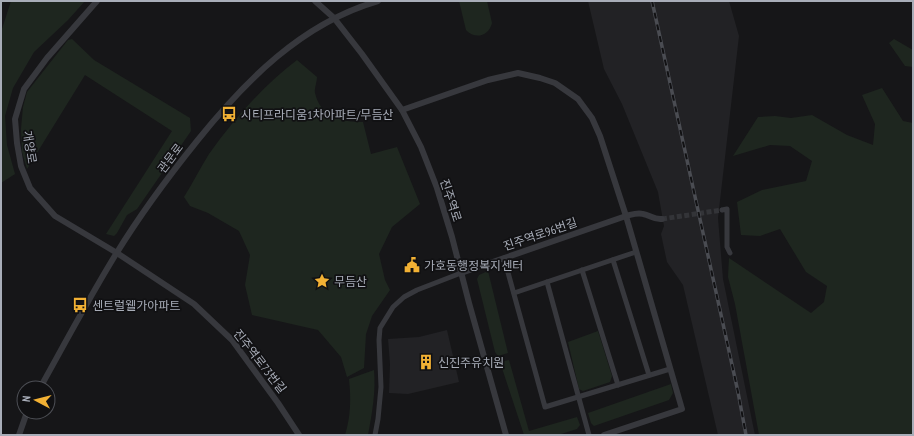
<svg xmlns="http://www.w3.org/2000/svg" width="914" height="436" viewBox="0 0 914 436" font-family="'PT Sans Narrow','Noto Sans KR',sans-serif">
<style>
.built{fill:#222225}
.green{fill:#1e261f}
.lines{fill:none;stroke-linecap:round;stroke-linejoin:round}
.minor-tunnel{stroke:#333438;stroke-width:5;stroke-dasharray:5 2.5;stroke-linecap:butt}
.minor{stroke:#37383d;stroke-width:5}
.tertiary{stroke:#37383d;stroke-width:6}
.rail-casing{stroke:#4a4c52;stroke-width:3.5}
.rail{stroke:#111113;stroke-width:2;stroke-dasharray:6;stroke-linecap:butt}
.labels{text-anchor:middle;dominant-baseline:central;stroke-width:3.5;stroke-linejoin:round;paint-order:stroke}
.poi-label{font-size:12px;fill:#a8adb8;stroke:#111113;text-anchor:start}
.street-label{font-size:12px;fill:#a8adb8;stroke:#111113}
</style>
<rect width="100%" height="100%" fill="#161618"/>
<g class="built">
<polygon points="588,1 729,1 739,36 718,218 723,279 755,435 718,435 683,285 667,262 661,234 664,226 658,192 622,104 604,69"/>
<polygon points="447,330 459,382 408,394 389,393 390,364 388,339 419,337"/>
</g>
<g class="green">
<polygon points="11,1 85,1 68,20 34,52 13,88 5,116 7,145 15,174 1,183 1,32"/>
<path d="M 459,1 L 487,1 L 492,23 C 489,36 475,40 466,30 Z"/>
<polygon points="72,39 94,60 190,118 191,131 137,209 127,215 117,233 114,236 106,234 172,131 85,75 27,169 22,152 21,129 23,107 27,92 68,40"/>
<polygon points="894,39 913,50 913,67 905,66 889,43"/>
<path d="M 297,60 L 317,77 C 317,82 314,89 315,93 C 321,118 342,122 363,122 L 371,154 L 397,147 L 420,204 L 392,227 L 379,254 L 385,280 L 390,290 L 372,316 L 366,334 L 364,368 L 347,377 L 341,357 L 318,330 L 252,315 L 245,285 L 250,255 L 239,231 L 208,213 L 190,206 L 184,197 C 193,183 200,168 209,154 C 234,119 263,86 297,60 Z"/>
<polygon points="882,88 903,121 913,123 913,435 759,435 735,304 728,277 729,258 811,313 824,302 827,286 806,272 780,229 760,236 741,235 737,202 762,190 806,181 812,161 790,146 770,145 733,156 758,117 775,116 791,118 812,115 847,135 873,145 875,124 862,95"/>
<polygon points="488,271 508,353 498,356 495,352 477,279 479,275"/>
<polygon points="598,331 612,376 610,382 583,391 579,389 568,342"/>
<polygon points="509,360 529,431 577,417 580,425 577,429 558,435 524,435 500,362"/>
<path d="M 374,370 C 376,391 372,414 368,435 L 345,435 C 351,416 351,398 349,379 Z"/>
<polygon points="671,384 673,393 669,400 594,426 591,423 588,413"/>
</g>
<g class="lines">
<polyline class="minor-tunnel" points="662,219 722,210"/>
<g class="minor">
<polyline points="722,210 727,209 727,247 730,253"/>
<polyline points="504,258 545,407 670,369"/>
<polyline points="613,260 649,375"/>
<polyline points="582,270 618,385"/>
<polyline points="547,282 589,435"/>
<polyline points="514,293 636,252"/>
<polyline points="375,435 378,419 381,387 379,340 380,328 393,307 404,297 417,290 461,273"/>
</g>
<g class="tertiary">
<polyline points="97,1 47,58 24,89 15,119 17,143 21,166 30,188 55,216 117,253 194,304 232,340 278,403 299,435"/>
<polyline points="315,1 334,18 362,54 402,110 421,147 437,188 452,237 469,303 506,435"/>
<polyline points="402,110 488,80 518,73 540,78 555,83 578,99 592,118 600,136 626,216 682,409 604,435"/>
<path d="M 461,273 L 626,216 C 631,215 637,212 643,214 C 650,215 654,220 662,219"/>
<path d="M 40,388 C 65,343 89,298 116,254 C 140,215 168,177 197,141 C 245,81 302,23 378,1"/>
<polyline points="19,435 27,412"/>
</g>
<defs>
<polyline id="rail" points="652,1 738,392 746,435"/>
</defs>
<use href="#rail" class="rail-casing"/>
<use href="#rail" class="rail"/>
</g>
<defs>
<symbol id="bus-bare" viewBox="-9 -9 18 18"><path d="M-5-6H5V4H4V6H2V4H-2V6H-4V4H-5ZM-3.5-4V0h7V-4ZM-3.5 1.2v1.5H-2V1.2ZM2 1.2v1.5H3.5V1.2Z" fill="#f2b134" stroke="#111113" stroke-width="2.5" paint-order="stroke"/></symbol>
<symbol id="civic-bare" viewBox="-9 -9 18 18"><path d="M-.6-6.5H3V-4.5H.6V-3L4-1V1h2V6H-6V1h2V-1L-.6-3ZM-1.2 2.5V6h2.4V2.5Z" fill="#f2b134" stroke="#111113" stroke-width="2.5" paint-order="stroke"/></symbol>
<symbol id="sight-bare" viewBox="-9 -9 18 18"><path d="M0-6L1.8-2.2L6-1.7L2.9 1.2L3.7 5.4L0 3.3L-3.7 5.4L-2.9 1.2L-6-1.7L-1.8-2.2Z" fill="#f2b134" stroke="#111113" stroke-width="2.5" paint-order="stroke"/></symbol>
<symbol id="building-bare" viewBox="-9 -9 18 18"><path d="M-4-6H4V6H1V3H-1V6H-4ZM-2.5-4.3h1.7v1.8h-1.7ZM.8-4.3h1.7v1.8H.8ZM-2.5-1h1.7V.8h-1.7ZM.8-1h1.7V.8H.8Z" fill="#f2b134" stroke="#111113" stroke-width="2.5" paint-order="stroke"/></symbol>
</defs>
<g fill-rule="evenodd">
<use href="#bus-bare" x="218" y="103" width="22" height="22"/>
<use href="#civic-bare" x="401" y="254" width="22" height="22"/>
<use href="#sight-bare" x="311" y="270" width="22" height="22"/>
<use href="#bus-bare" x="69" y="294" width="22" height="22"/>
<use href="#building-bare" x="415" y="351" width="22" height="22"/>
</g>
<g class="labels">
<g class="poi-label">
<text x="241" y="114">시티프라디움1차아파트/무듬산</text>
<text x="424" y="265">가호동행정복지센터</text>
<text x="334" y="281">무듬산</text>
<text x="92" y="305">센트럴웰가아파트</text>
<text x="438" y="362">신진주유치원</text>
</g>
<g class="street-label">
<text transform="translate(30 147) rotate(81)">개양로</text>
<text transform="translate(170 158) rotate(-53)">관문로</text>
<text transform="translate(451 200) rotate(72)">진주역로</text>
<text transform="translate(540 234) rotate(-19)">진주역로96번길</text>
<text transform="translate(260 361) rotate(52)">진주역로73번길</text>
</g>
</g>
<rect width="914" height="436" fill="none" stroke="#a8adb8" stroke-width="4"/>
<g transform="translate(36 400) rotate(277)"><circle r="19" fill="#111113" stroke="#4d4f55"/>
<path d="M0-3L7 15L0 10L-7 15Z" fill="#f2b134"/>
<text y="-6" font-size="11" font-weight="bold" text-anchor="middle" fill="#a8adb8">N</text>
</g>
</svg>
